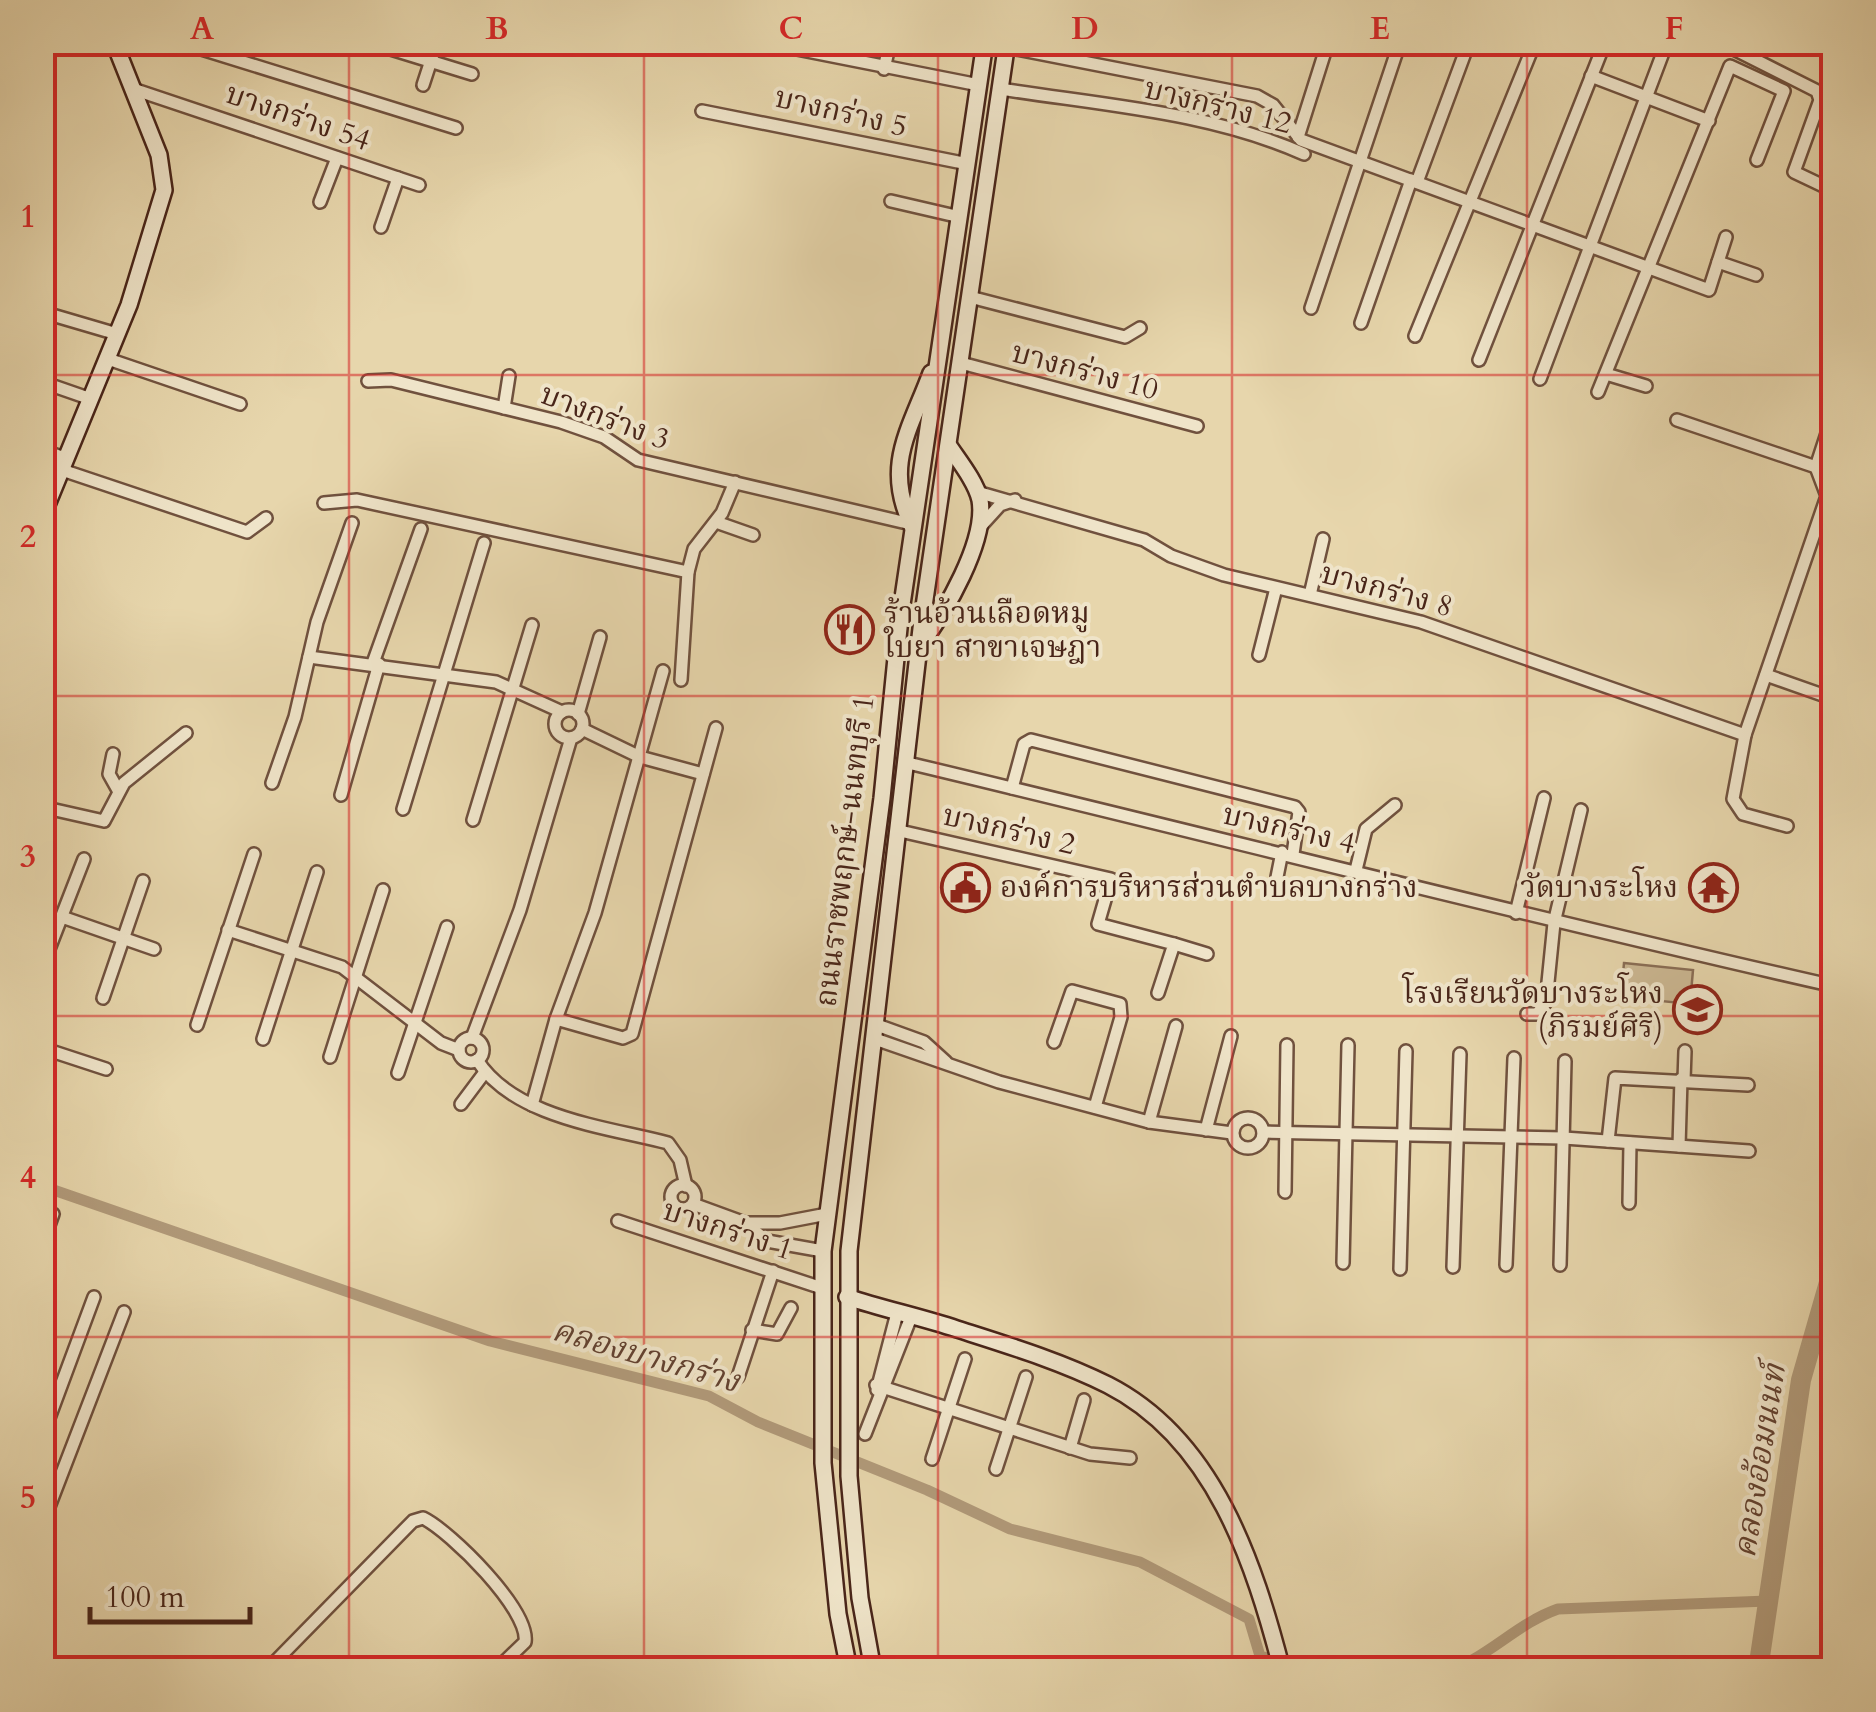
<svg xmlns="http://www.w3.org/2000/svg" width="1876" height="1712" viewBox="0 0 1876 1712" font-family="Cardo,'Noto Serif Thai',serif">
<style>
.green{fill:#ccb893;stroke:#8a6e56;stroke-width:2.5}
.lines{fill:none;stroke-linecap:round;stroke-linejoin:round}
.canal{stroke:#b19a7a;stroke-width:11}
.river{stroke:#b19a7a;stroke-width:20}
.street-casing{stroke:#70513e;stroke-width:16}
.secondary-casing{stroke:#492519;stroke-width:20}
.street{stroke:#efe4c9;stroke-width:11}
.secondary{stroke:#efe4c9;stroke-width:15}
.grid{fill:none;stroke:#d62828;stroke-width:2.5;stroke-opacity:0.55}
.labels{text-anchor:middle;dominant-baseline:central;stroke-width:8;stroke-linejoin:round;paint-order:stroke}
.street-label{font-size:30px;fill:#492519;stroke:#efe4c9}
.poi-label{font-size:30px;fill:#492519;stroke:#efe4c9;text-anchor:start}
.water-label{font-size:32px;font-style:italic;fill:#634231;stroke:#efe4c9}
.neatline{fill:none;stroke:#d62828;stroke-width:4}
.grid-label{font-size:32px;text-anchor:middle;font-weight:bold;fill:#d62828}
</style>
<rect width="100%" height="100%" fill="#e7d6ac"/>
<filter id="stains"><feTurbulence type="fractalNoise" baseFrequency=".002" numOctaves="4"/><feColorMatrix values="0 0 0 0 .2 0 0 0 0 .09 0 0 0 0 .02 0 0 0 .5 -.17"/></filter>
<radialGradient id="worn" r=".72"><stop offset=".6" stop-color="#630" stop-opacity="0"/><stop offset="1" stop-color="#630" stop-opacity=".3"/></radialGradient>
<polygon class="green" points="1624,963 1693,970 1690,1004 1621,997"/>
<g class="lines">
<g class="canal">
<polyline points="42,1186 490,1341 709,1396 758,1422 927,1490 1010,1529 1140,1562 1249,1619 1260,1656 1311,1670"/>
<path d="M 1451,1670 C 1491,1655 1518,1623 1558,1609 L 1768,1601"/>
</g>
<polyline class="river" points="1758,1670 1801,1380 1834,1265"/>
<defs>
<g id="street">
<polyline points="179,42 456,128"/>
<polyline points="368,42 472,74"/>
<polyline points="761,42 979,85"/>
<polyline points="964,42 984,46"/>
<polyline points="1720,42 1817,91 1820,100 1794,172 1834,191"/>
<polyline points="1006,47 1257,96 1273,105 1301,140 1709,290 1726,237"/>
<polyline points="884,69 890,42"/>
<polyline points="1591,76 1709,121"/>
<polyline points="423,85 437,42"/>
<polyline points="133,89 398,178 381,227"/>
<path d="M 1001,89 C 1102,105 1210,112 1304,154"/>
<polyline points="1820,100 1834,96"/>
<polyline points="702,111 968,164"/>
<polyline points="1298,137 1328,42"/>
<polyline points="398,178 419,185"/>
<polyline points="1417,182 1469,42"/>
<polyline points="891,201 960,217"/>
<polyline points="320,202 337,158"/>
<polyline points="1718,262 1756,275"/>
<polyline points="970,297 1125,337 1140,328"/>
<polyline points="1311,308 1400,42"/>
<polyline points="42,312 117,334"/>
<polyline points="1361,323 1411,180"/>
<polyline points="1415,336 1535,42"/>
<polyline points="108,359 240,404"/>
<polyline points="1479,360 1605,42"/>
<polyline points="961,363 1197,426"/>
<polyline points="1606,374 1646,386"/>
<polyline points="1540,379 1667,42"/>
<polyline points="368,381 391,380 561,422 604,437 638,460 911,524"/>
<polyline points="42,382 91,399"/>
<polyline points="1598,392 1730,66 1784,91 1757,160"/>
<polyline points="504,408 509,376"/>
<polyline points="1677,420 1816,467"/>
<polyline points="42,450 67,459"/>
<polyline points="62,470 247,532 266,518"/>
<polyline points="977,492 1144,540 1171,556 1224,575 1421,622 1745,735"/>
<polyline points="324,503 357,500 688,572"/>
<polyline points="716,522 753,535"/>
<polyline points="980,527 1000,505 1015,500"/>
<polyline points="1310,595 1323,539"/>
<polyline points="1259,655 1276,588"/>
<polyline points="309,657 496,682 562,712"/>
<polyline points="373,663 421,529"/>
<polyline points="1766,675 1834,699"/>
<polyline points="681,680 688,572 694,549 722,513 735,482"/>
<circle cx="569" cy="724" r="14"/>
<polyline points="578,714 600,637"/>
<polyline points="582,729 640,757 703,774"/>
<polyline points="113,754 109,774 118,790"/>
<path d="M 908,763 C 1217,837 1524,916 1834,986"/>
<polyline points="272,783 295,717 317,622 352,523"/>
<polyline points="1012,788 1024,744 1031,740 1295,807 1299,812 1293,854"/>
<polyline points="341,795 379,664"/>
<polyline points="42,807 104,821 124,783 186,733"/>
<polyline points="403,809 484,543"/>
<polyline points="473,820 532,625"/>
<polyline points="1787,826 1743,814 1733,799 1745,735 1827,496 1816,467 1834,412"/>
<polyline points="900,831 1111,879 1098,924 1174,944 1158,993"/>
<polyline points="1356,870 1366,829 1395,805"/>
<polyline points="1277,877 1282,852"/>
<polyline points="1516,913 1544,798"/>
<polyline points="62,917 154,949"/>
<polyline points="228,930 342,967 441,1043 459,1050"/>
<polyline points="1174,944 1207,954"/>
<polyline points="42,967 84,859"/>
<polyline points="103,998 143,881"/>
<polyline points="1527,1014 1537,1014 1546,1002 1554,923 1581,810"/>
<polyline points="556,1019 623,1038 632,1034 716,728"/>
<polyline points="197,1025 254,854"/>
<polyline points="877,1025 924,1042 946,1062"/>
<polyline points="472,1038 520,910 571,738"/>
<circle cx="471" cy="1050" r="12"/>
<polyline points="263,1039 317,872"/>
<polyline points="875,1039 999,1082 1149,1122 1232,1133"/>
<polyline points="1054,1042 1072,991 1120,1004 1121,1017 1095,1107"/>
<polyline points="42,1048 106,1069"/>
<polyline points="330,1057 383,890"/>
<path d="M 477,1060 C 514,1118 607,1127 668,1143 L 680,1160 L 686,1186"/>
<polyline points="398,1073 447,927"/>
<polyline points="1684,1080 1685,1051"/>
<polyline points="461,1104 485,1072"/>
<polyline points="532,1105 556,1019 595,913 663,671"/>
<circle cx="1248" cy="1133" r="15"/>
<polyline points="1149,1122 1176,1026"/>
<polyline points="1206,1130 1231,1036"/>
<polyline points="1263,1132 1564,1138 1749,1151"/>
<polyline points="1608,1141 1615,1078 1748,1085"/>
<polyline points="1679,1146 1681,1079"/>
<circle cx="683" cy="1197" r="12"/>
<polyline points="1285,1192 1287,1045"/>
<polyline points="1629,1203 1630,1143"/>
<polyline points="693,1204 745,1223 780,1223 827,1214"/>
<polyline points="618,1221 822,1288"/>
<polyline points="745,1223 767,1241 823,1251"/>
<polyline points="42,1245 53,1214"/>
<polyline points="1343,1263 1348,1045"/>
<polyline points="1506,1265 1514,1058"/>
<polyline points="1560,1265 1565,1061"/>
<polyline points="1453,1267 1460,1054"/>
<polyline points="1400,1269 1406,1051"/>
<polyline points="752,1330 777,1334 791,1308"/>
<polyline points="738,1377 773,1271"/>
<polyline points="876,1385 1090,1454 1130,1458"/>
<polyline points="877,1390 897,1313"/>
<polyline points="865,1434 911,1317"/>
<polyline points="42,1437 94,1297"/>
<polyline points="1070,1448 1084,1400"/>
<polyline points="932,1459 965,1359"/>
<polyline points="996,1469 1026,1377"/>
<polyline points="42,1525 124,1312"/>
<path d="M 267,1670 L 413,1521 L 423,1518 C 450,1531 530,1610 525,1642 L 496,1670"/>
</g>
<g id="secondary">
<polyline points="42,517 129,305 164,190 159,155 114,42"/>
<path d="M 912,526 C 883,465 910,430 931,373"/>
<path d="M 921,643 C 945,613 987,541 980,500 C 976,482 959,461 949,446"/>
<path d="M 847,1297 C 883,1309 921,1317 957,1329 C 1007,1345 1060,1361 1108,1385 C 1214,1439 1254,1562 1282,1670"/>
<polyline points="849,1670 838,1614 823,1463 823,1251 882,798 900,618 985,42"/>
<polyline points="873,1670 860,1598 849,1476 849,1251 922,620 1007,42"/>
</g>
</defs>
<use href="#street" class="street-casing"/>
<use href="#secondary" class="secondary-casing"/>
<use href="#street" class="street"/>
<use href="#secondary" class="secondary"/>
</g>
<path class="grid" d="M 349,42 L 349,1670M 644,42 L 644,1670M 938,42 L 938,1670M 1232,42 L 1232,1670M 1527,42 L 1527,1670M 42,375 L 1834,375M 42,696 L 1834,696M 42,1016 L 1834,1016M 42,1337 L 1834,1337"/>
<defs>
<symbol id="restaurant-ring" viewBox="-11 -11 22 22"><circle r="9.5" fill="#efe4c9" stroke="#8f2418" stroke-width="1.5"/><path d="M-5-6h1v4h1v-4h1v4h1v-4h1v5L-1.5 .5V6h-2V.5L-5-1ZM5-6V6H3V1.5H1.5Q1.5-4 5-6Z" fill="#8f2418"/></symbol>
<symbol id="civic-ring" viewBox="-11 -11 22 22"><circle r="9.5" fill="#efe4c9" stroke="#8f2418" stroke-width="1.5"/><path d="M-.6-6.5H3V-4.5H.6V-3L4-1V1h2V6H-6V1h2V-1L-.6-3ZM-1.2 2.5V6h2.4V2.5Z" fill="#8f2418"/></symbol>
<symbol id="temple-ring" viewBox="-11 -11 22 22"><circle r="9.5" fill="#efe4c9" stroke="#8f2418" stroke-width="1.5"/><path d="M0-6L5-2H3V0L6.5 2.5H4V6H1.5V3h-3V6H-4V2.5H-6.5L-3 0V-2H-5Z" fill="#8f2418"/></symbol>
<symbol id="school-ring" viewBox="-11 -11 22 22"><circle r="9.5" fill="#efe4c9" stroke="#8f2418" stroke-width="1.5"/><path d="M0-5L7-2L0 1L-7-2ZM-4 1L0 2.5L4 1V4Q0 6-4 4Z" fill="#8f2418"/></symbol>
</defs>
<g fill-rule="evenodd">
<use href="#restaurant-ring" x="822" y="602" width="55" height="55"/>
<use href="#civic-ring" x="938" y="860" width="55" height="55"/>
<use href="#temple-ring" x="1686" y="860" width="55" height="55"/>
<use href="#school-ring" x="1670" y="982" width="55" height="55"/>
</g>
<g class="labels">
<g class="street-label">
<text transform="translate(1218 106) rotate(14)">บางกร่าง 12</text>
<text transform="translate(841 112) rotate(13)">บางกร่าง 5</text>
<text transform="translate(298 117) rotate(19)">บางกร่าง 54</text>
<text transform="translate(1085 371) rotate(15)">บางกร่าง 10</text>
<text transform="translate(605 417) rotate(21)">บางกร่าง 3</text>
<text transform="translate(1387 590) rotate(15)">บางกร่าง 8</text>
<text transform="translate(1289 829) rotate(13)">บางกร่าง 4</text>
<text transform="translate(1009 830) rotate(13)">บางกร่าง 2</text>
<text transform="translate(845 851) rotate(-83)">ถนนราชพฤกษ์-นนทบุรี 1</text>
<text transform="translate(728 1230) rotate(18)">บางกร่าง 1</text>
</g>
<g class="poi-label">
<text x="884" y="613">ร้านอ้วนเลือดหมู<tspan x="884" dy="34">ใบยา สาขาเจษฎา</tspan></text>
<text x="1000" y="887">องค์การบริหารส่วนตำบลบางกร่าง</text>
<text x="1678" y="887" text-anchor="end">วัดบางระโหง</text>
<text x="1663" y="993" text-anchor="end">โรงเรียนวัดบางระโหง<tspan x="1663" dy="34">(ภิรมย์ศิริ)</tspan></text>
</g>
<g class="water-label">
<text transform="translate(646 1356) rotate(16)">คลองบางกร่าง</text>
<text transform="translate(1760 1461) rotate(-81)">คลองอ้อมนนท์</text>
</g>
</g>
<rect width="1876" height="1712" fill="none" stroke="#e7d6ac" stroke-width="110"/>
<path d="M90 1607v15h160v-15" fill="none" stroke="#492519" stroke-width="5"/>
<text x="105" y="1607" font-size="30" fill="#492519" stroke="#efe4c9" stroke-width="8" paint-order="stroke">100 m</text>
<rect x="55" y="55" width="1766" height="1602" class="neatline"/>
<g class="grid-label">
<text x="202" y="39">A</text>
<text x="497" y="39">B</text>
<text x="791" y="39">C</text>
<text x="1085" y="39">D</text>
<text x="1380" y="39">E</text>
<text x="1674" y="39">F</text>
<text x="28" y="227">1</text>
<text x="28" y="547">2</text>
<text x="28" y="867">3</text>
<text x="28" y="1188">4</text>
<text x="28" y="1508">5</text>
</g>
<rect width="100%" height="100%" filter="url(#stains)"/>
<rect width="100%" height="100%" fill="url(#worn)"/>
</svg>
